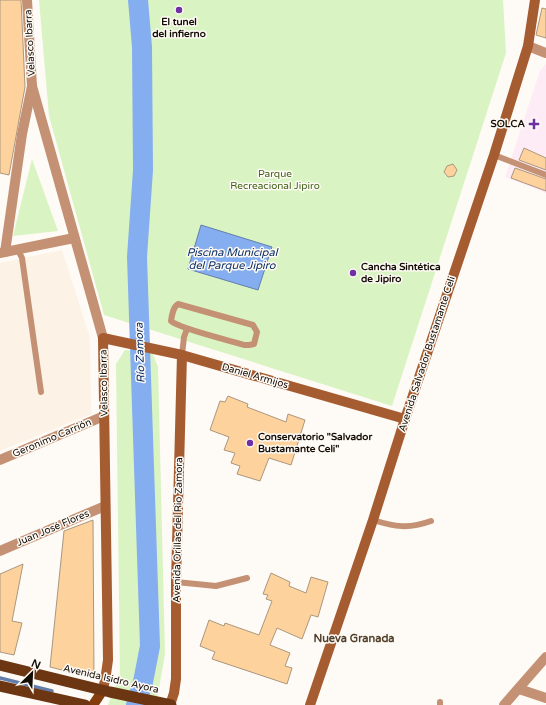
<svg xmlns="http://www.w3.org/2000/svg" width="546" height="705" viewBox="0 0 546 705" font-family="'Varela Round',sans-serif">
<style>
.built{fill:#fcf2e5}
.medical{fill:#fdebf5}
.green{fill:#d9f4c2}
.water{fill:#85aef0;stroke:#637eaa}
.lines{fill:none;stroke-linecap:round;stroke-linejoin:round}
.stream{stroke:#637eaa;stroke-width:3.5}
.river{stroke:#85aef0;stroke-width:20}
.building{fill:#fdd29c;stroke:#ab977f}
.service{stroke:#c59175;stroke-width:6}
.minor{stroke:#c59175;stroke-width:10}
.tertiary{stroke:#c59175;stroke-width:10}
.secondary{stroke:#a65c31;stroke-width:10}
.primary{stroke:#833d0c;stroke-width:10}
.trunk{stroke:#6c3612;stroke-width:11}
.poi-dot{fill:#6f2fa4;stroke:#fefaf5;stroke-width:1.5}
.labels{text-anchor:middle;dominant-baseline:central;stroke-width:3;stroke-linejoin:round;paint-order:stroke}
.poi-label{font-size:10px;font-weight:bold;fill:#140d05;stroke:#fefaf5;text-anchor:start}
.street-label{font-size:10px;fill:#140d05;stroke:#fefaf5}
.park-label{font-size:10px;fill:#406117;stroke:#fefaf5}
.water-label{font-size:11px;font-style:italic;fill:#072c64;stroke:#fefaf5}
.neighbourhood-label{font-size:11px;font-weight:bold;fill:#513f2a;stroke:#fefaf5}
</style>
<rect width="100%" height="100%" fill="#fefaf5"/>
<polygon class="built" points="62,250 90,338 91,414 0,451 0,263"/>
<polygon class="medical" points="546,64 546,193 505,177 540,71"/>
<g class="green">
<polygon points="39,0 503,0 506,53 392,406 104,315 49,116"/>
<polygon points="32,159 58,231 13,236"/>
<polygon points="125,350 152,352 158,367 165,654 158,694 154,705 108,705 120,676 116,364"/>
</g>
<polygon class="water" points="201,225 272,247 258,290 188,269"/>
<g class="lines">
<polyline class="stream" points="0,678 52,691"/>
<polyline class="river" points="136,705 143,682 150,646 137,257 143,170 142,47 138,0"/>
</g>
<g class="building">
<polygon points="0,0 21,0 23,43 25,87 9,175 0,173"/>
<polygon points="542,8 546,9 546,38 536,35"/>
<polygon points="524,148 546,158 546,170 519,160"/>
<polygon points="453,164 457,170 454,176 448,177 444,172 447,166"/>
<polygon points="515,168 546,179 546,191 511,178"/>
<polygon points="228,396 248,404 247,407 286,422 288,414 305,420 291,465 269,458 260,481 237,474 240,466 231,463 235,453 224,450 229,437 210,430 220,401 225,402"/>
<polygon points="93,520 94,678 50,667 64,531"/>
<polygon points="23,564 12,621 22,623 14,655 0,652 0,574"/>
<polygon points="271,573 290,582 289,586 306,593 311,577 328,582 318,617 311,615 302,639 277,628 270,645 290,653 285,666 292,668 287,684 212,659 215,652 200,646 209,620 224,626 225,623 259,635 272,601 266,599 268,595 263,594"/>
</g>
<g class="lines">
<g class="service">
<polyline points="494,155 546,175"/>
<polyline points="18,250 22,258 41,392"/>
<path d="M 178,304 L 253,325 L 257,332 L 254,344 L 249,345 L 244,345 C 229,340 180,329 171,321 C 172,315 173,307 178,304 Z"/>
<polyline points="182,355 184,337 187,329"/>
<path d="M 373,520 C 395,527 409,529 431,521"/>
<polyline points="176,582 216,586 247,578"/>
<polyline points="440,702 440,705"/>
</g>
<g class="minor">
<polyline points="528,46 546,53"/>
<polyline points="5,252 22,134 32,86"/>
<polyline points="0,253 74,238"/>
<polyline points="0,460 104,416"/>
<polyline points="0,551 105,506"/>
<polyline points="519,689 546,698"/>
<polyline points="504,705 546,657"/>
</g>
<polyline class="tertiary" points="27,0 32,86 103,338"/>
<g class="secondary">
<polyline points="103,690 106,674 108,660 103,338 182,355 405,419"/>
<polyline points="170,705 174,693 176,679 176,582 182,355"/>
<polyline points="310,705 373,520 405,419 494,155 528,46 535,0"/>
</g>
<polyline class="primary" points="93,705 103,690"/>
<g class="trunk">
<polyline points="0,665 110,692 171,705"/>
<polyline points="0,686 85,705"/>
</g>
</g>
<g class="poi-dot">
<circle cx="179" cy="10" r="4"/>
<path d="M532 118h4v4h4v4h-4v4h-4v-4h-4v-4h4z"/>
<circle cx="353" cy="273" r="4"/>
<circle cx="250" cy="443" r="4"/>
</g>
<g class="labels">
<g class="poi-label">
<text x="179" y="22" text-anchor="middle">El tunel<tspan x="179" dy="12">del infierno</tspan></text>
<text x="525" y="124" text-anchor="end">SOLCA</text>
<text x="361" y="267">Cancha Sintética<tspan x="361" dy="12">de Jipiro</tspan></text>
<text x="258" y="437">Conservatorio "Salvador<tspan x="258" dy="12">Bustamante Celi"</tspan></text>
</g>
<g class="street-label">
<text transform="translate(30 43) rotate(-93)">Velasco Ibarra</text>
<text transform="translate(427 354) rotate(-72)">Avenida Salvador Bustamante Celi</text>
<text transform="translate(255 376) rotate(16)">Daniel Armijos</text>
<text transform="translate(104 383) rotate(-91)">Velasco Ibarra</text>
<text transform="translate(52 438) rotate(-23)">Geronimo Carrión</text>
<text transform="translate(53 528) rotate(-23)">Juan José Flores</text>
<text transform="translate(178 530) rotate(-89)">Avenida Orillas del Rio Zamora</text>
<text transform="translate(111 679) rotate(13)">Avenida Isidro Ayora</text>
</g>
<g class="park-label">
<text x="275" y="174">Parque<tspan x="275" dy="12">Recreacional Jipiro</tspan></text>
</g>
<g class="water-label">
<text x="232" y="252">Piscina Municipal<tspan x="232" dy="13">del Parque Jipiro</tspan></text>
<text transform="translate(140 353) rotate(-92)">Río Zamora</text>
</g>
<g class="neighbourhood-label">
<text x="354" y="638">Nueva Granada</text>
</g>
</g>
<g transform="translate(32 673) rotate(24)" stroke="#fefaf5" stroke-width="3" paint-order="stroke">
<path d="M0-3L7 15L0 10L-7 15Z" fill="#140d05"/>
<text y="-6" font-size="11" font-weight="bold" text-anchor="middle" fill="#140d05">N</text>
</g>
</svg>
